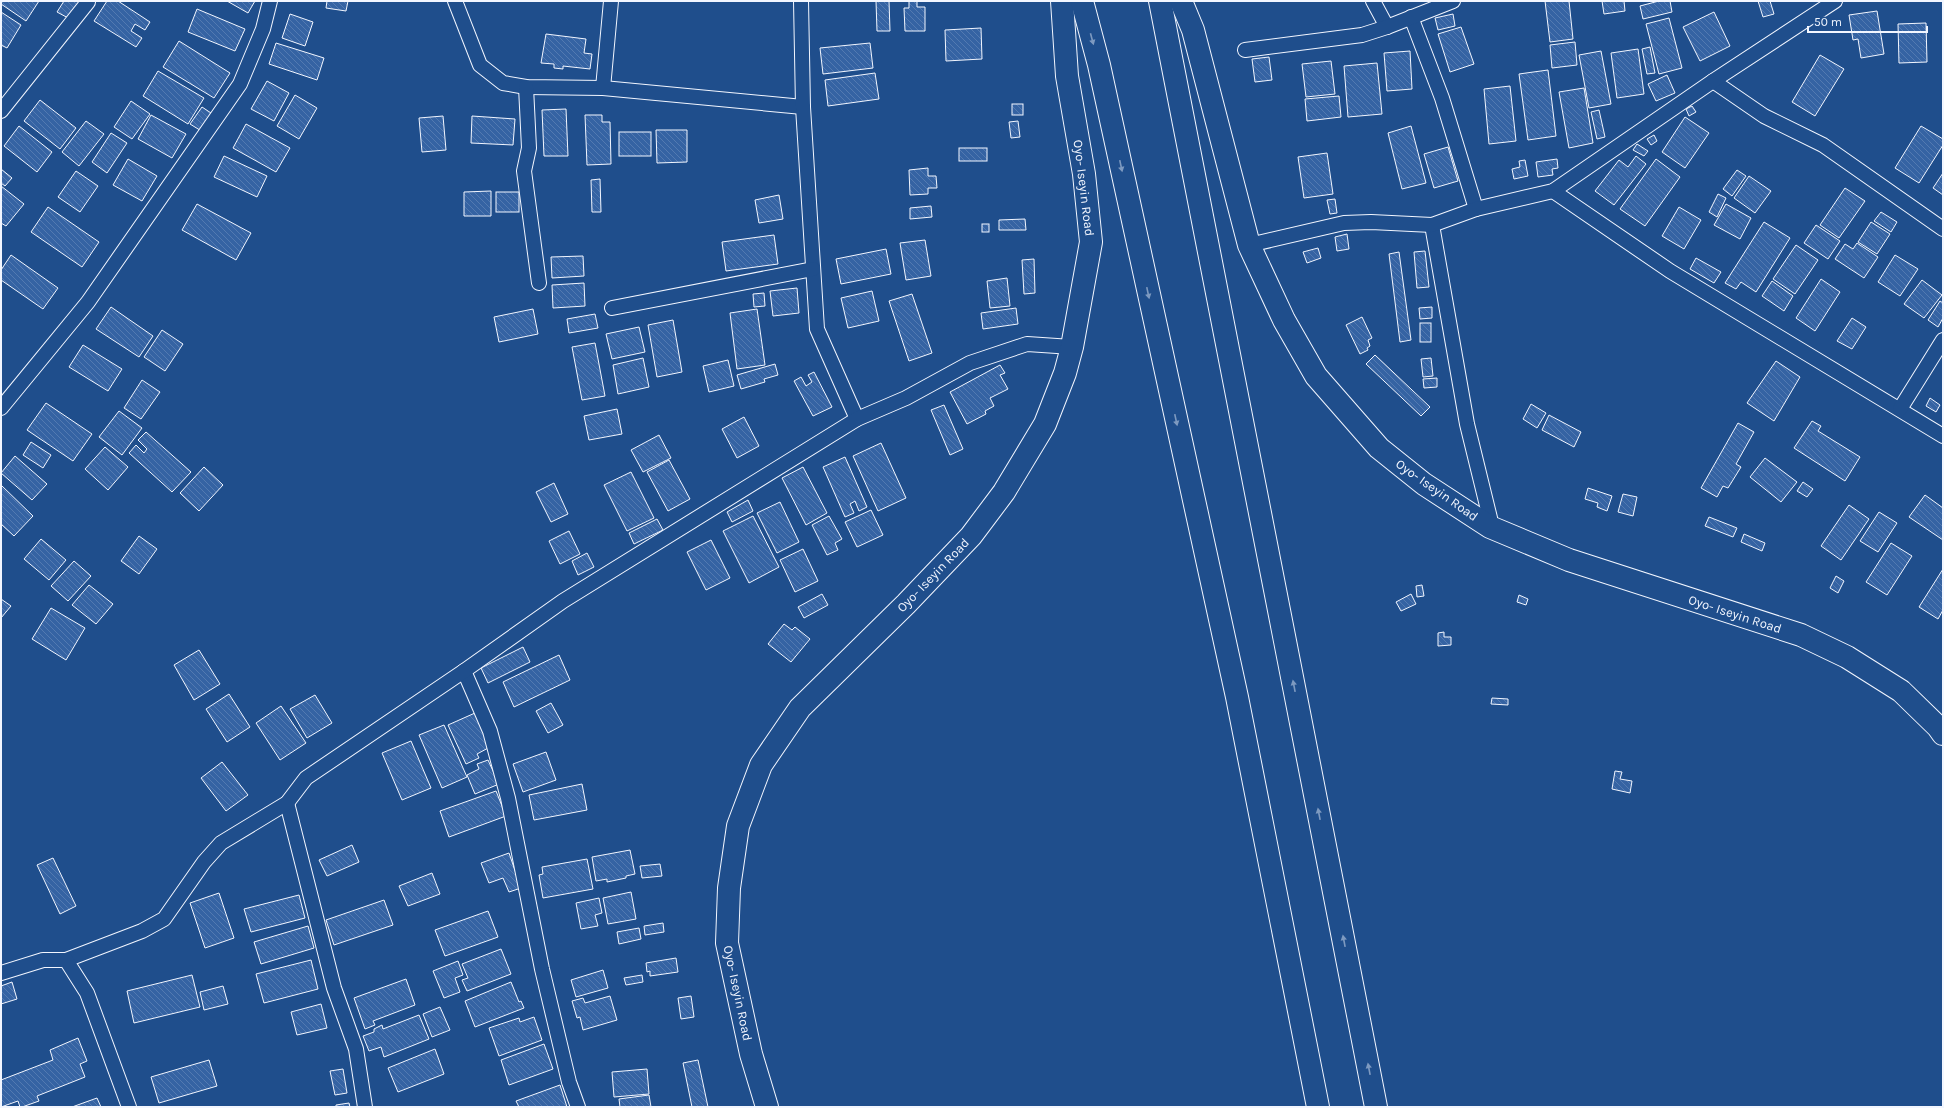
<svg xmlns="http://www.w3.org/2000/svg" width="1944" height="1108" viewBox="0 0 1944 1108" font-family="Karla,sans-serif">
<style>
.building{fill:url(#building-back-hatch);stroke:#f2f6ff}
.lines{fill:none;stroke-linecap:round;stroke-linejoin:round}
.minor-casing{stroke:#f2f6ff;stroke-width:16}
.primary-casing{stroke:#f2f6ff;stroke-width:24}
.motorway-casing{stroke:#f2f6ff;stroke-width:24}
.minor{stroke:#1f4e8c;stroke-width:14}
.primary{stroke:#1f4e8c;stroke-width:22}
.motorway{stroke:#1f4e8c;stroke-width:22}
.oneway{fill:#7e9ac0}
.labels{text-anchor:middle;dominant-baseline:central;stroke-width:3;stroke-linejoin:round;paint-order:stroke}
.street-label{font-size:13px;fill:#f2f6ff;stroke:#1f4e8c}
</style>
<defs>
<pattern id="building-back-hatch" width="6" height="6" patternUnits="userSpaceOnUse"><rect width="6" height="6" fill="#3563a3"/><path d="M-1 5l2 2M0 0l6 6M5-1l2 2" fill="none" stroke="#537ab1"/></pattern>
</defs>
<rect width="100%" height="100%" fill="#1f4e8c"/>
<g class="building">
<polygon points="1,1 39,1 26,21 1,4"/>
<polygon points="64,1 82,1 70,19 57,12"/>
<polygon points="107,1 118,1 150,22 145,30 135,24 131,31 142,38 136,47 94,21"/>
<polygon points="227,1 255,1 248,13"/>
<polygon points="327,1 348,1 346,11 326,8"/>
<polygon points="876,1 889,1 890,31 877,31"/>
<polygon points="909,1 917,1 917,7 925,7 925,31 905,31 904,8 909,8"/>
<polygon points="1545,1 1569,1 1573,39 1550,42"/>
<polygon points="1602,1 1624,1 1625,11 1604,14"/>
<polygon points="1659,1 1670,1 1672,12 1643,19 1640,6"/>
<polygon points="1758,1 1770,1 1774,14 1763,17"/>
<polygon points="197,9 245,29 235,51 188,32"/>
<polygon points="1877,11 1884,54 1861,58 1858,39 1853,40 1849,15"/>
<polygon points="1,12 21,25 7,48 1,45"/>
<polygon points="1714,12 1730,46 1700,61 1683,27"/>
<polygon points="290,14 313,22 305,46 282,38"/>
<polygon points="1453,14 1455,26 1438,30 1435,18"/>
<polygon points="1669,18 1682,68 1659,74 1646,24"/>
<polygon points="1926,23 1927,62 1899,63 1898,24"/>
<polygon points="1461,27 1474,64 1450,72 1438,34"/>
<polygon points="981,28 982,59 946,61 945,30"/>
<polygon points="546,34 586,39 584,53 592,54 590,69 563,66 563,69 554,68 554,64 541,63"/>
<polygon points="179,41 230,73 214,98 163,67"/>
<polygon points="1575,42 1577,65 1552,68 1550,45"/>
<polygon points="276,43 324,58 317,80 269,64"/>
<polygon points="870,43 873,68 823,74 820,48"/>
<polygon points="1650,47 1655,73 1647,74 1642,49"/>
<polygon points="1638,49 1644,94 1617,98 1611,53"/>
<polygon points="1410,51 1412,89 1387,91 1384,53"/>
<polygon points="1601,51 1611,104 1589,108 1579,55"/>
<polygon points="1820,55 1844,69 1815,116 1792,102"/>
<polygon points="1269,57 1272,80 1255,82 1252,59"/>
<polygon points="1331,61 1335,94 1306,97 1302,64"/>
<polygon points="1377,63 1382,114 1348,117 1344,66"/>
<polygon points="1548,70 1556,136 1528,140 1519,74"/>
<polygon points="158,71 204,98 188,124 143,96"/>
<polygon points="875,73 879,99 828,106 825,80"/>
<polygon points="1667,75 1675,93 1656,101 1648,84"/>
<polygon points="267,81 289,93 274,121 251,109"/>
<polygon points="1510,86 1516,141 1489,144 1484,89"/>
<polygon points="1584,88 1593,143 1569,148 1559,92"/>
<polygon points="295,95 317,108 299,139 277,126"/>
<polygon points="1339,96 1341,117 1307,121 1305,99"/>
<polygon points="40,100 76,128 60,149 24,121"/>
<polygon points="131,101 150,114 132,139 114,127"/>
<rect x="1012" y="104" width="11" height="11"/>
<polygon points="1692,106 1696,112 1689,116 1686,109"/>
<polygon points="202,107 214,115 203,132 190,124"/>
<polygon points="566,109 568,156 544,156 542,110"/>
<polygon points="1599,110 1605,137 1597,139 1591,112"/>
<polygon points="151,115 186,134 172,158 138,139"/>
<polygon points="585,115 602,115 602,122 610,122 611,164 587,165"/>
<polygon points="443,116 446,150 422,152 419,118"/>
<polygon points="472,116 515,119 513,145 471,143"/>
<polygon points="1685,117 1709,133 1685,168 1662,152"/>
<polygon points="86,121 104,134 79,166 62,152"/>
<polygon points="1018,121 1020,137 1011,138 1009,122"/>
<polygon points="246,124 290,148 276,172 233,148"/>
<polygon points="19,126 52,152 37,172 4,146"/>
<polygon points="1411,126 1426,183 1402,189 1388,133"/>
<polygon points="1921,126 1943,139 1943,145 1919,183 1895,168"/>
<polygon points="656,130 687,130 687,162 657,163"/>
<rect x="619" y="132" width="32" height="24"/>
<polygon points="111,133 127,143 107,173 92,162"/>
<polygon points="1654,135 1657,141 1651,145 1647,139"/>
<polygon points="1637,144 1648,151 1644,156 1633,150"/>
<polygon points="1448,147 1458,181 1434,188 1424,154"/>
<rect x="959" y="148" width="28" height="13"/>
<polygon points="1327,153 1333,194 1304,198 1298,157"/>
<polygon points="224,156 267,176 257,197 214,177"/>
<polygon points="1636,156 1646,164 1614,205 1595,191 1619,160 1628,167"/>
<polygon points="128,159 157,176 142,201 113,185"/>
<polygon points="1557,159 1558,168 1552,169 1553,175 1538,177 1536,162"/>
<polygon points="1656,159 1680,177 1645,226 1620,209"/>
<polygon points="1525,160 1528,176 1514,179 1512,169 1520,167 1519,161"/>
<polygon points="928,168 928,176 936,176 937,188 928,188 928,194 910,195 909,170"/>
<polygon points="1,169 12,178 5,186 1,183"/>
<polygon points="1737,170 1746,176 1732,196 1723,189"/>
<polygon points="76,171 98,186 80,212 58,197"/>
<polygon points="1943,173 1943,195 1933,188"/>
<polygon points="1749,176 1771,191 1755,213 1734,198"/>
<polygon points="600,179 601,212 592,212 591,180"/>
<polygon points="1,186 24,204 6,226 1,223"/>
<polygon points="1845,188 1865,201 1839,238 1820,225"/>
<polygon points="491,191 491,216 464,216 464,192"/>
<rect x="496" y="192" width="23" height="20"/>
<polygon points="1718,194 1726,198 1717,217 1709,212"/>
<polygon points="779,195 783,219 759,223 755,200"/>
<polygon points="1335,199 1337,213 1330,214 1327,200"/>
<polygon points="197,204 251,233 236,260 182,230"/>
<polygon points="1726,204 1751,218 1740,239 1714,225"/>
<polygon points="931,206 932,217 910,219 910,208"/>
<polygon points="48,207 99,242 82,267 31,232"/>
<polygon points="1679,207 1701,220 1684,249 1662,236"/>
<polygon points="1881,212 1897,222 1891,232 1874,221"/>
<polygon points="1025,219 1026,230 999,230 999,220"/>
<polygon points="1764,222 1790,238 1756,292 1741,282 1736,289 1725,283"/>
<polygon points="1871,222 1890,234 1877,254 1858,242"/>
<rect x="982" y="224" width="7" height="8"/>
<polygon points="1816,225 1840,241 1828,259 1804,243"/>
<polygon points="1347,234 1349,249 1337,251 1335,237"/>
<polygon points="774,235 778,264 726,271 722,242"/>
<polygon points="925,240 931,276 906,280 900,243"/>
<polygon points="1857,243 1878,257 1864,278 1835,259 1845,244 1853,249"/>
<polygon points="1796,245 1818,260 1795,294 1773,279"/>
<polygon points="1318,248 1321,258 1307,263 1303,252"/>
<polygon points="886,249 891,274 841,284 836,259"/>
<polygon points="1425,251 1429,287 1417,288 1414,252"/>
<polygon points="1399,252 1411,340 1400,342 1389,254"/>
<polygon points="11,255 58,288 43,309 1,280 1,270"/>
<polygon points="1895,255 1918,269 1900,296 1878,282"/>
<polygon points="583,256 584,276 552,278 551,257"/>
<polygon points="1696,258 1721,272 1714,283 1690,269"/>
<polygon points="1034,259 1035,293 1024,294 1022,260"/>
<polygon points="1007,278 1010,306 990,308 987,281"/>
<polygon points="1821,279 1840,292 1815,331 1796,318"/>
<polygon points="1922,280 1942,295 1924,318 1904,304"/>
<polygon points="1772,281 1793,296 1784,311 1762,296"/>
<polygon points="584,283 585,306 553,308 552,285"/>
<polygon points="797,288 799,313 773,316 770,291"/>
<polygon points="872,291 879,321 848,328 841,298"/>
<polygon points="764,293 765,306 754,307 753,294"/>
<polygon points="912,294 932,353 909,361 889,301"/>
<polygon points="1940,301 1943,303 1943,318 1938,327 1928,320"/>
<polygon points="111,307 153,336 139,357 96,329"/>
<polygon points="1432,307 1432,318 1420,319 1419,308"/>
<polygon points="1016,308 1018,324 983,329 981,313"/>
<polygon points="533,309 538,334 499,342 494,317"/>
<polygon points="757,309 765,365 737,369 730,313"/>
<polygon points="595,314 598,328 569,333 567,319"/>
<polygon points="1362,317 1372,338 1368,340 1370,346 1367,348 1368,350 1360,354 1346,325"/>
<polygon points="1852,318 1866,327 1852,349 1837,341"/>
<polygon points="673,320 682,372 657,377 648,325"/>
<rect x="1420" y="323" width="11" height="19"/>
<polygon points="639,327 645,352 612,359 606,334"/>
<polygon points="162,330 183,344 165,371 144,357"/>
<polygon points="595,343 605,396 582,400 572,347"/>
<polygon points="83,345 122,369 108,391 69,367"/>
<polygon points="1375,355 1430,407 1421,416 1366,364"/>
<polygon points="643,358 649,387 618,394 613,365"/>
<polygon points="1431,358 1433,376 1423,377 1421,359"/>
<polygon points="728,360 734,386 709,392 703,366"/>
<polygon points="1776,361 1800,377 1774,421 1747,403"/>
<polygon points="775,364 778,375 764,379 765,382 741,389 737,375"/>
<polygon points="1000,365 1005,373 1000,375 1008,389 990,398 994,406 985,411 986,414 967,424 950,392"/>
<polygon points="814,372 832,407 813,416 794,381 801,377 806,386 812,382 808,375"/>
<polygon points="1437,378 1437,387 1424,388 1423,379"/>
<polygon points="142,380 160,392 141,419 124,408"/>
<polygon points="1930,398 1940,405 1936,412 1926,406"/>
<polygon points="46,403 92,434 73,461 27,430"/>
<polygon points="1531,404 1546,413 1537,428 1523,419"/>
<polygon points="944,405 963,449 950,455 931,410"/>
<polygon points="617,409 622,434 589,440 584,416"/>
<polygon points="119,411 142,428 122,455 99,437"/>
<polygon points="1549,415 1581,432 1574,447 1542,430"/>
<polygon points="744,417 759,446 737,458 722,429"/>
<polygon points="1812,421 1821,426 1818,431 1860,457 1845,481 1794,448"/>
<polygon points="1738,423 1754,432 1736,464 1741,467 1728,488 1723,486 1717,497 1701,488"/>
<polygon points="146,432 191,472 172,492 129,453 136,445 144,453 147,449 138,440"/>
<polygon points="659,435 671,458 643,472 631,450"/>
<polygon points="31,442 51,455 43,468 23,455"/>
<polygon points="881,443 906,498 878,511 853,456"/>
<polygon points="105,447 128,467 108,490 85,469"/>
<polygon points="15,456 47,484 32,500 1,473"/>
<polygon points="845,457 867,507 859,511 855,501 850,504 854,513 845,517 823,467"/>
<polygon points="1765,458 1797,482 1781,502 1750,477"/>
<polygon points="669,460 690,499 668,511 647,472"/>
<polygon points="204,467 223,485 199,511 180,493"/>
<polygon points="803,467 827,513 806,525 782,478"/>
<polygon points="631,472 654,518 627,531 604,485"/>
<polygon points="1803,482 1813,489 1807,497 1797,491"/>
<polygon points="554,483 568,514 551,522 536,492"/>
<polygon points="1,485 33,516 14,536 1,524"/>
<polygon points="1588,488 1612,496 1607,511 1597,507 1598,503 1585,499"/>
<polygon points="1623,494 1637,497 1633,516 1618,512"/>
<polygon points="1925,495 1943,508 1943,540 1909,517"/>
<polygon points="748,500 753,511 732,522 727,512"/>
<polygon points="780,502 799,542 777,553 757,513"/>
<polygon points="1849,505 1869,519 1841,560 1821,546"/>
<polygon points="871,510 883,535 857,547 845,522"/>
<polygon points="1879,512 1897,523 1878,552 1860,541"/>
<polygon points="753,516 779,567 749,583 723,531"/>
<polygon points="829,516 842,539 835,543 838,550 827,555 812,525"/>
<polygon points="1709,517 1737,528 1733,537 1705,526"/>
<polygon points="657,519 663,530 634,544 629,533"/>
<polygon points="569,531 580,554 560,564 549,541"/>
<polygon points="1744,534 1765,543 1762,551 1741,542"/>
<polygon points="139,536 157,549 139,574 121,561"/>
<polygon points="41,539 66,560 49,580 24,559"/>
<polygon points="711,540 730,578 706,590 687,552"/>
<polygon points="1891,543 1912,556 1887,595 1866,582"/>
<polygon points="803,549 818,581 795,592 780,560"/>
<polygon points="587,553 594,567 578,575 572,561"/>
<polygon points="74,561 91,576 68,601 51,586"/>
<polygon points="1943,569 1943,610 1938,619 1919,607"/>
<polygon points="1836,576 1844,581 1838,593 1830,588"/>
<polygon points="89,585 113,604 96,624 72,605"/>
<polygon points="1422,585 1424,596 1417,597 1416,586"/>
<polygon points="822,594 828,605 804,618 798,607"/>
<polygon points="1411,594 1416,604 1401,611 1396,602"/>
<polygon points="1519,595 1528,599 1526,605 1517,602"/>
<polygon points="1,599 11,606 1,618"/>
<polygon points="51,608 85,628 66,660 32,639"/>
<polygon points="784,624 792,630 795,627 810,639 791,662 768,644"/>
<polygon points="1444,632 1444,637 1451,637 1451,645 1438,646 1438,633"/>
<polygon points="523,647 530,662 488,683 481,668"/>
<polygon points="199,650 220,684 194,700 174,665"/>
<polygon points="559,655 570,680 514,707 503,682"/>
<polygon points="229,694 250,727 227,742 206,709"/>
<polygon points="315,695 332,723 307,738 290,709"/>
<polygon points="1492,698 1508,699 1508,705 1491,704"/>
<polygon points="551,703 563,725 548,733 536,711"/>
<polygon points="281,706 306,743 280,760 256,723"/>
<polygon points="475,713 490,747 477,754 479,758 466,764 448,725"/>
<polygon points="444,725 467,777 442,788 419,735"/>
<polygon points="411,741 431,788 402,800 382,753"/>
<polygon points="546,752 556,780 523,792 513,764"/>
<polygon points="488,760 499,784 475,794 467,775 479,769 477,764"/>
<polygon points="222,762 248,795 226,811 201,778"/>
<polygon points="1615,771 1622,772 1620,779 1632,781 1630,793 1612,789"/>
<polygon points="582,784 587,810 534,820 529,795"/>
<polygon points="496,791 506,816 449,837 440,811"/>
<polygon points="352,845 359,862 327,876 319,860"/>
<polygon points="630,850 635,874 626,876 626,878 607,882 607,879 596,881 592,857"/>
<polygon points="509,853 521,888 509,892 503,878 489,883 481,863"/>
<polygon points="53,858 76,906 60,914 37,865"/>
<polygon points="587,859 593,889 543,898 539,875 543,874 542,867"/>
<polygon points="660,864 662,876 642,878 640,866"/>
<polygon points="432,873 440,894 408,906 399,886"/>
<polygon points="631,892 636,919 608,924 603,898"/>
<polygon points="219,893 234,938 205,948 190,903"/>
<polygon points="299,895 305,918 251,932 244,909"/>
<polygon points="599,898 602,913 595,915 598,926 581,929 576,903"/>
<polygon points="384,900 393,925 334,945 326,920"/>
<polygon points="488,911 498,937 445,956 435,930"/>
<polygon points="663,923 664,932 645,935 644,926"/>
<polygon points="308,926 314,948 261,964 254,942"/>
<polygon points="639,928 641,939 619,944 617,932"/>
<polygon points="501,949 511,974 467,991 462,980 468,978 462,964"/>
<polygon points="676,958 678,972 650,976 650,971 647,972 646,963"/>
<polygon points="311,960 318,989 264,1003 256,974"/>
<polygon points="458,961 463,975 455,978 460,992 444,998 433,971"/>
<polygon points="603,970 608,988 576,997 571,980"/>
<polygon points="192,975 200,1007 134,1023 127,991"/>
<polygon points="642,975 643,982 626,985 624,978"/>
<polygon points="406,979 415,1005 373,1021 375,1025 365,1029 354,998"/>
<polygon points="12,982 17,999 1,1004 1,986"/>
<polygon points="511,982 519,1002 521,1001 524,1008 475,1027 465,1001"/>
<polygon points="223,986 228,1004 204,1010 200,992"/>
<polygon points="610,996 617,1020 583,1030 580,1017 577,1018 572,1001 583,998 585,1003"/>
<polygon points="691,996 694,1017 681,1019 678,998"/>
<polygon points="321,1004 327,1028 297,1035 291,1012"/>
<polygon points="440,1007 450,1030 432,1037 423,1014"/>
<polygon points="419,1015 429,1039 384,1057 381,1047 369,1051 363,1036 374,1032 374,1029 382,1025 383,1029"/>
<polygon points="534,1017 542,1040 499,1056 489,1028 519,1018 520,1022"/>
<polygon points="78,1038 87,1061 80,1064 85,1077 37,1096 39,1101 22,1107 20,1107 18,1101 1,1107 1,1080 53,1060 50,1050"/>
<polygon points="544,1044 553,1069 509,1085 501,1060"/>
<polygon points="435,1049 444,1074 398,1092 388,1068"/>
<polygon points="209,1060 217,1086 159,1103 151,1077"/>
<polygon points="698,1060 708,1107 692,1107 683,1063"/>
<polygon points="343,1069 347,1093 335,1095 330,1071"/>
<polygon points="647,1069 649,1094 614,1097 612,1072"/>
<polygon points="560,1085 567,1107 519,1107 516,1101"/>
<polygon points="649,1095 651,1107 620,1107 619,1099"/>
<polygon points="97,1098 101,1107 72,1107"/>
<polygon points="349,1103 350,1107 336,1107 336,1105"/>
</g>
<g class="lines">
<defs>
<g id="minor">
<polyline points="455,1 480,65 503,83 526,87 603,88 803,107"/>
<polyline points="801,1 803,107 817,329 857,419"/>
<polyline points="1373,1 1387,27"/>
<polyline points="1411,17 1442,98 1476,209"/>
<polyline points="1245,50 1362,35 1387,27 1453,1"/>
<polyline points="1713,81 1764,116 1823,145 1943,229"/>
<polyline points="526,87 529,148 524,171 539,283"/>
<polyline points="603,88 611,1"/>
<polyline points="1,111 88,2"/>
<polyline points="1553,191 1670,271 1943,436"/>
<polyline points="1432,225 1467,424 1490,518"/>
<polyline points="1249,245 1344,223 1371,222 1432,225 1476,209 1553,191 1713,81 1835,1"/>
<polyline points="612,308 813,269"/>
<polyline points="1,408 88,302 240,84 263,29 270,1"/>
<polyline points="1900,409 1943,340"/>
<polyline points="464,671 490,731 508,798 542,969 569,1082 578,1107"/>
<polyline points="287,803 334,988 356,1049 365,1107"/>
<polyline points="66,960 142,931 164,919 204,862 221,843 287,803 306,778 464,671 563,601 857,419 906,398 970,363 1027,344 1072,347"/>
<polyline points="1,973 43,960 66,960 87,993 129,1107"/>
</g>
<g id="primary">
<polyline points="1181,1 1193,30 1249,245 1284,320 1316,376 1379,448 1424,484 1490,527 1569,560 1801,635 1847,657 1901,691 1938,727 1943,734"/>
<polyline points="767,1107 751,1054 727,943 729,888 738,826 761,765 800,708 906,604 971,536 1004,492 1045,424 1065,373 1072,347 1091,242 1084,174 1067,76 1062,1"/>
</g>
<g id="motorway">
<polyline points="1082,1 1099,65 1237,697 1318,1107"/>
<polyline points="1160,1 1376,1107"/>
</g>
</defs>
<use href="#minor" class="minor-casing"/>
<use href="#primary" class="primary-casing"/>
<use href="#motorway" class="motorway-casing"/>
<use href="#minor" class="minor"/>
<use href="#primary" class="primary"/>
<use href="#motorway" class="motorway"/>
</g>
<defs><path id="oneway-solid" d="M-6-.8H1V-3.2L6.5 0L1 3.2V.8H-6Z"/></defs>
<g class="oneway">
<use href="#oneway-solid" transform="translate(1092 39) rotate(75)"/>
<use href="#oneway-solid" transform="translate(1121 166) rotate(78)"/>
<use href="#oneway-solid" transform="translate(1148 293) rotate(78)"/>
<use href="#oneway-solid" transform="translate(1176 420) rotate(78)"/>
<use href="#oneway-solid" transform="translate(1294 686) rotate(-101)"/>
<use href="#oneway-solid" transform="translate(1319 814) rotate(-101)"/>
<use href="#oneway-solid" transform="translate(1344 941) rotate(-101)"/>
<use href="#oneway-solid" transform="translate(1369 1069) rotate(-101)"/>
</g>
<g class="labels">
<g class="street-label">
<text transform="translate(1084 188) rotate(83)">Oyo- Iseyin Road</text>
<text transform="translate(1437 490) rotate(35)">Oyo- Iseyin Road</text>
<text transform="translate(933 575) rotate(-46)">Oyo- Iseyin Road</text>
<text transform="translate(1735 614) rotate(18)">Oyo- Iseyin Road</text>
<text transform="translate(738 993) rotate(78)">Oyo- Iseyin Road</text>
</g>
</g>
<rect width="1944" height="1108" fill="none" stroke="#f2f6ff" stroke-width="4"/>
<path d="M1808 26v6h119v-6" fill="none" stroke="#f2f6ff" stroke-width="2"/>
<text x="1814" y="26" font-size="12" fill="#f2f6ff" stroke="#1f4e8c" stroke-width="3" paint-order="stroke">50 m</text>
</svg>
